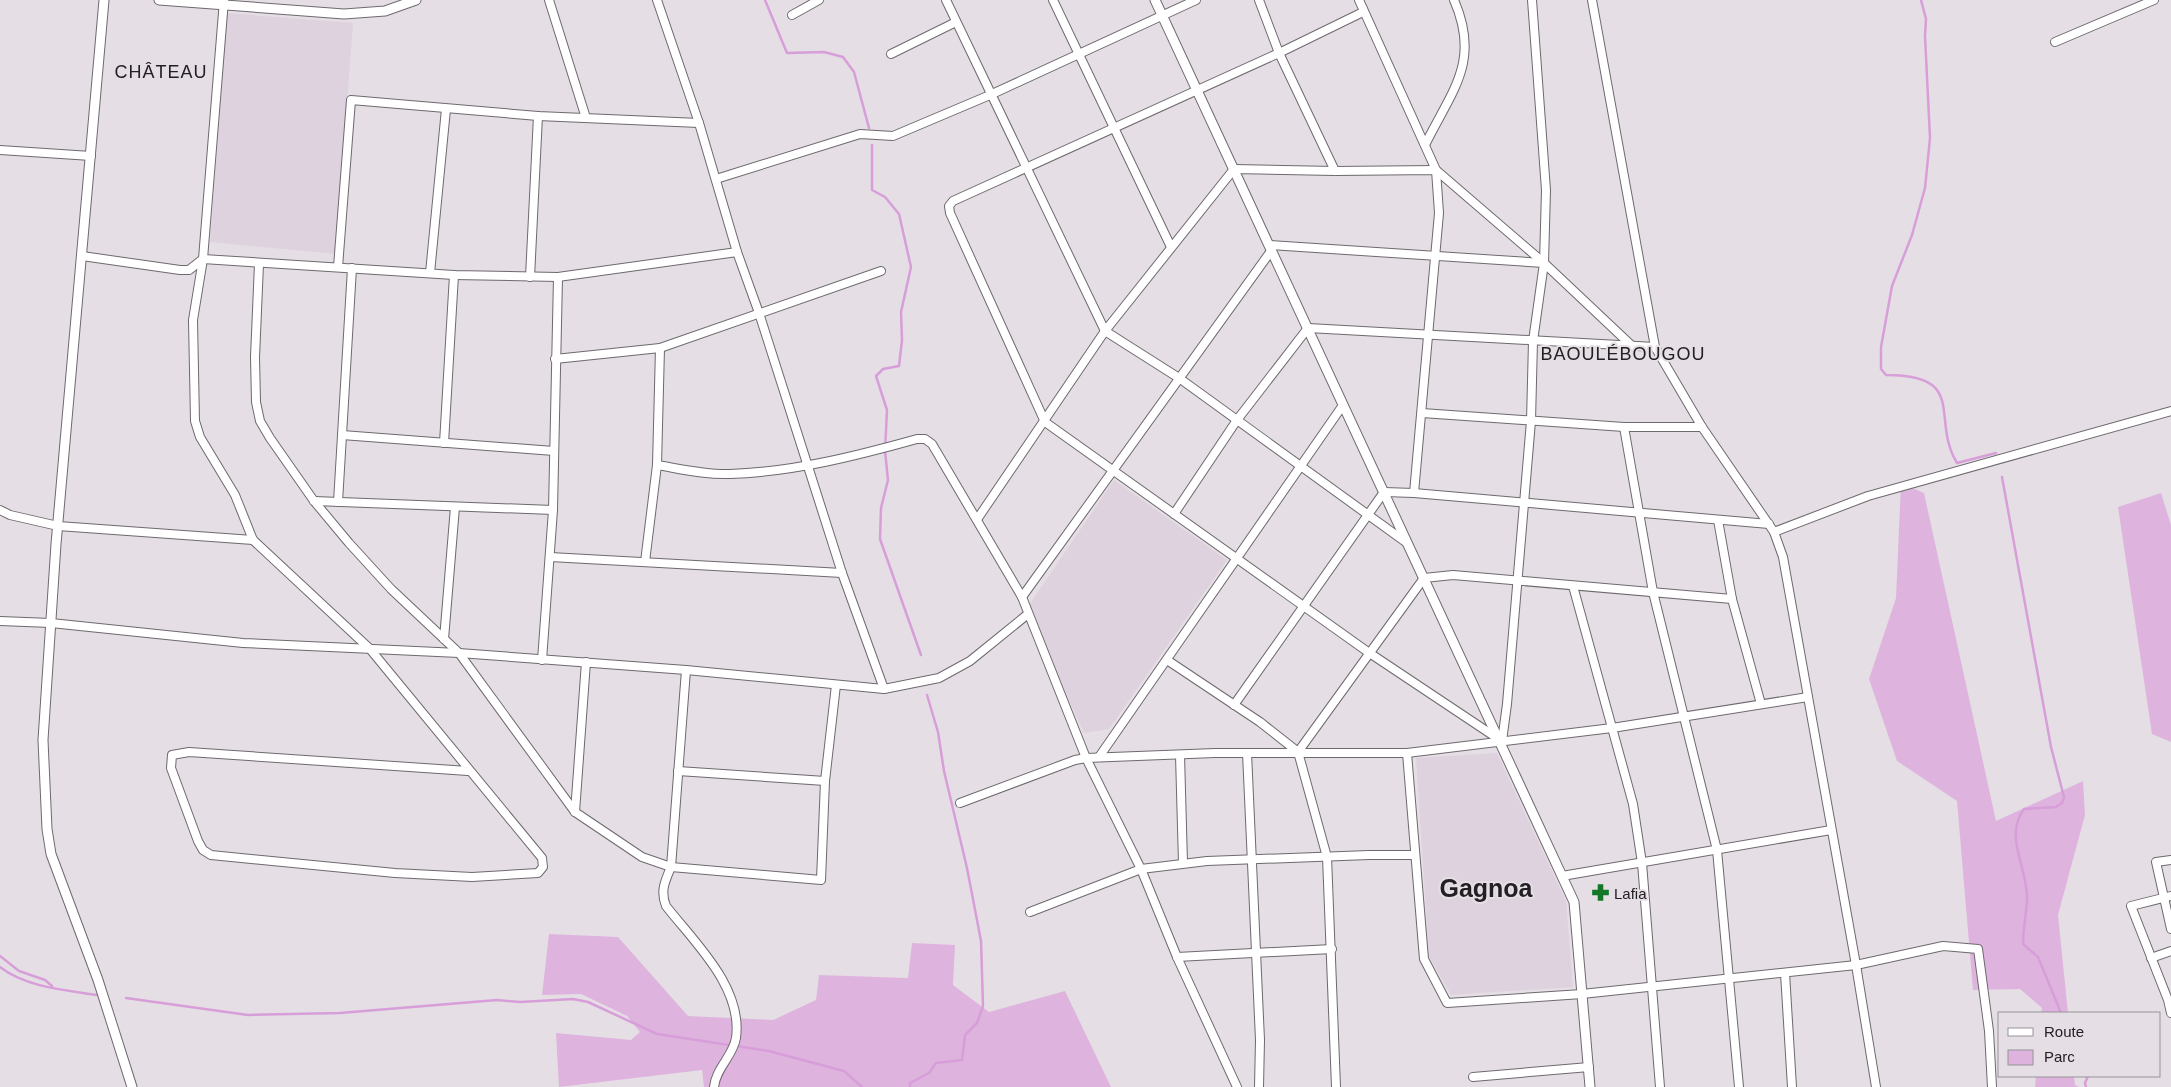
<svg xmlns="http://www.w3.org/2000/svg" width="2171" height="1087" viewBox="0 0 2171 1087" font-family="Arial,sans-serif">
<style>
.built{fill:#ded2de}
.green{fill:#deb4de}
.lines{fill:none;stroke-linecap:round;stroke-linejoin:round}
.stream{stroke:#d79ed9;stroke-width:2.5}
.minor-casing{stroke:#6e696e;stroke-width:10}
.tertiary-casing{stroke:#6e696e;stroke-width:11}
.minor{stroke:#fff;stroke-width:8}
.tertiary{stroke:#fff;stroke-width:9}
.labels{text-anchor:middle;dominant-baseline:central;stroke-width:4;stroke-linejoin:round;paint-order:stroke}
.poi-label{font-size:15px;fill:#232023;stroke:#e5dfe5;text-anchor:start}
.quarter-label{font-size:18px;letter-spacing:1px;fill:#232023;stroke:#e5dfe5}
.town-label{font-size:25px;font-weight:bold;fill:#232023;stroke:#e5dfe5}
</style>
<rect width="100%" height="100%" fill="#e5dfe5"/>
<g class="built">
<polygon points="227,13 353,23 336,254 210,242"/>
<polygon points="1114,480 1227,560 1109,729 1084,733 1027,608"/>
<polygon points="1497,753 1566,901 1573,987 1451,995 1429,957 1416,758"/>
</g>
<g class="green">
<polygon points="1901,483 1924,493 1996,821 2083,781 2085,815 2058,915 2068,1013 2041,1013 2042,1008 2020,989 1973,990 1957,801 1897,761 1869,679 1896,598"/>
<polygon points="2161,493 2171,525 2171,742 2152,734 2118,507"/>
<polygon points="549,934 618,937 688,1016 773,1020 816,1000 819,975 908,978 912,943 955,945 953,985 989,1012 1065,991 1111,1087 704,1087 702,1070 559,1087 556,1033 631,1040 640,1032 627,1016 581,994 542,995"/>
<polygon points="2036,1076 2074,1076 2075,1085 2079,1087 2035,1087"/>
</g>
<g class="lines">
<g class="stream">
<polyline points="765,0 787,53 824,52 843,57 854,72 869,128"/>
<path d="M 1921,0 L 1926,19 L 1925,36 L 1930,138 L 1925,188 L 1912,235 L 1892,286 L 1881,347 L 1881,369 L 1886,375 C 1969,375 1930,419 1957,463 L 1996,453"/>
<polyline points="872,145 872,190 885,197 899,214 911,267 901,312 902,340 899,366 883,369 876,376 887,410 885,451 888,480 881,508 880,539 921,655"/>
<path d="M 2002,477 L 2051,747 L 2064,797 L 2062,803 L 2056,807 L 2024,809 C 2003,837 2029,870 2027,901 C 2026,916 2023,929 2023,944 L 2038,957 L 2061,1013"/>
<polyline points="0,956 19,971 45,980 52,986"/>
<path d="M 0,967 C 25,987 65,990 97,995"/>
<polyline points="126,998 248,1015 340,1013 497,1000 520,1002 573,999 588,1002 657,1034 769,1051 844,1071 862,1087"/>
<polyline points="910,1087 910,1083 929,1073 936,1063 962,1060 965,1035 977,1023 983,1006 981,941 967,868 944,771 938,732 927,695"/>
<polyline points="2086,1087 2085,1083 2088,1076"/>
</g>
<defs>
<g id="minor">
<polyline points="224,0 203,259 193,320 195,421 200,437 235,495 253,540 370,649 542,858 543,867 538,873 472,877 395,873 211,855 203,850 198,841 171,768 172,755 189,752 468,771"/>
<polyline points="549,0 586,118"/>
<polyline points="657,0 699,123 737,252 759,313 842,573 884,689"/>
<polyline points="946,0 1105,331 1179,378 1407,543"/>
<polyline points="1053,0 1171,247"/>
<polyline points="1259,0 1279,53 1335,171"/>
<polyline points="1359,0 1436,170 1439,213 1414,493"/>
<polyline points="1592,0 1655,347 1702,427 1774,532 1783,557 1856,965 1876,1087"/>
<polyline points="1363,12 1279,53 953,201 949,206 950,213 1045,422 1368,652 1500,740"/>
<polyline points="792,15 819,0"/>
<polyline points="2055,42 2154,0"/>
<polyline points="891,54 956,22"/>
<path d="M 1425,145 C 1452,90 1481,62 1454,0"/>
<polyline points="0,150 91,156"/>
<polyline points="716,179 860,134 893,136 990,95 1196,0"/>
<polyline points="1269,245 1544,263"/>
<polyline points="82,256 180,270 189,270 203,259 454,275 558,277 737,252"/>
<polyline points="259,264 255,357 256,402 260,421 270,438 314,501 349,543 391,589 459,653 575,812 642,857 671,867 821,880 825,781 836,685"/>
<polyline points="338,267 351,100 538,116 699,123"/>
<polyline points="430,273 446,109"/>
<polyline points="530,277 538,116"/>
<polyline points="555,359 660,348 881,271"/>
<polyline points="1422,413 1624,427 1702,427"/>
<polyline points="1624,427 1653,592 1717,850 1739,1087"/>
<polyline points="342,435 554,451"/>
<polyline points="444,443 454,275"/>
<path d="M 657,465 C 681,469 706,475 730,474 C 793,472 856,456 917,439 L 925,439 L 932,444 L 1022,597 L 1086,758 L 1141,869 L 1177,957 L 1237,1087"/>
<polyline points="314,501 553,510"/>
<polyline points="338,502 352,268"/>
<polyline points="0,510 10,515 58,526 253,540"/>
<polyline points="1174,514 1237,420 1308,328 1655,347"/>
<polyline points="978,518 1105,331 1234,169 1335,171 1436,170 1544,263 1632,346"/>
<polyline points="1718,520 1732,599 1761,704"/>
<polyline points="1774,532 1868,496 2171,411"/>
<polyline points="550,557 842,573"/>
<polyline points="645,562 657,465 660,348"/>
<polyline points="1573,586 1633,804 1642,863 1660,1087"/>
<polyline points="1022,597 1271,251"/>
<polyline points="0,621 51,623 243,643 459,653 686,670 884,689 939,678 970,661 1028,614"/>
<polyline points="444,639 455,507"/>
<polyline points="542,660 553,510 558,277"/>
<polyline points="1167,660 1260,722 1298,752 1327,857 1336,1087"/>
<path d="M 686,670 L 671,867 C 665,881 660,891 666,906 C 694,942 743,987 736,1038 C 733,1056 716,1068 714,1087"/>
<polyline points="1234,705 1384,492 1414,493 1769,524"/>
<polyline points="1502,741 1507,704 1531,421 1533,341 1544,263 1546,190 1532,0"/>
<polyline points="1298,752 1424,578 1453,575 1732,599"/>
<polyline points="1247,753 1260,1040 1259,1087"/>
<polyline points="1407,753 1424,959 1447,1003 1582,994 1856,965 1943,946 1978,949 1989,1031 1992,1087"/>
<polyline points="1180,755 1183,863"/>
<polyline points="1099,757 1343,405"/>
<polyline points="678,771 825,781"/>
<polyline points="960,803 1075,760 1086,758 1215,753 1407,753 1612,728 1808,697"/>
<polyline points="575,812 586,662"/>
<polyline points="2171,860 2156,862 2171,929"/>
<polyline points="1562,876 1831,830"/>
<polyline points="2171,896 2131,906 2168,1000 2171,1013"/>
<polyline points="1030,912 1141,869 1207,861 1369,855 1415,855"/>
<polyline points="1177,957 1332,949"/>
<polyline points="2151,958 2171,951"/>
<polyline points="1785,973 1792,1087"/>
<polyline points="1473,1077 1589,1067"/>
</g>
<g id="tertiary">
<polyline points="104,0 56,544 43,740 47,829 51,854 98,980 132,1087"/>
<polyline points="159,0 344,14 385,11 416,0"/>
<polyline points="1155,0 1574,902 1590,1087"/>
</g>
</defs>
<use href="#minor" class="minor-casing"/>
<use href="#tertiary" class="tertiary-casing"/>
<use href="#minor" class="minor"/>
<use href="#tertiary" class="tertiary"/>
</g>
<defs>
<symbol id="pharmacy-bare" viewBox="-9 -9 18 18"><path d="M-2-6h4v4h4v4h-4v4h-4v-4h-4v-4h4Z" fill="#147728" stroke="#e5dfe5" stroke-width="2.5" paint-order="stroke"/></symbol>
</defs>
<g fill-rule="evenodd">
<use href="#pharmacy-bare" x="1588" y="880" width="25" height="25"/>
</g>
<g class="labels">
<g class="poi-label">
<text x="1614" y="893">Lafia</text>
</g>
<g class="quarter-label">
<text x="161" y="72">CHÂTEAU</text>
<text x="1623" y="354">BAOULÉBOUGOU</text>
</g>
<g class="town-label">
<text x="1486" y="888">Gagnoa</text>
</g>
</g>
<rect x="1998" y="1012" width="162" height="65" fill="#e5dfe5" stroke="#979397"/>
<rect x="2008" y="1028" width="25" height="8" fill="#ffffff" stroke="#979397"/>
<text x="2044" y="1037" font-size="15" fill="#232023">Route</text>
<rect x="2008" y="1050" width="25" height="15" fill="#deb4de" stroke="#979397"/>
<text x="2044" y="1062" font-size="15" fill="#232023">Parc</text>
</svg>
